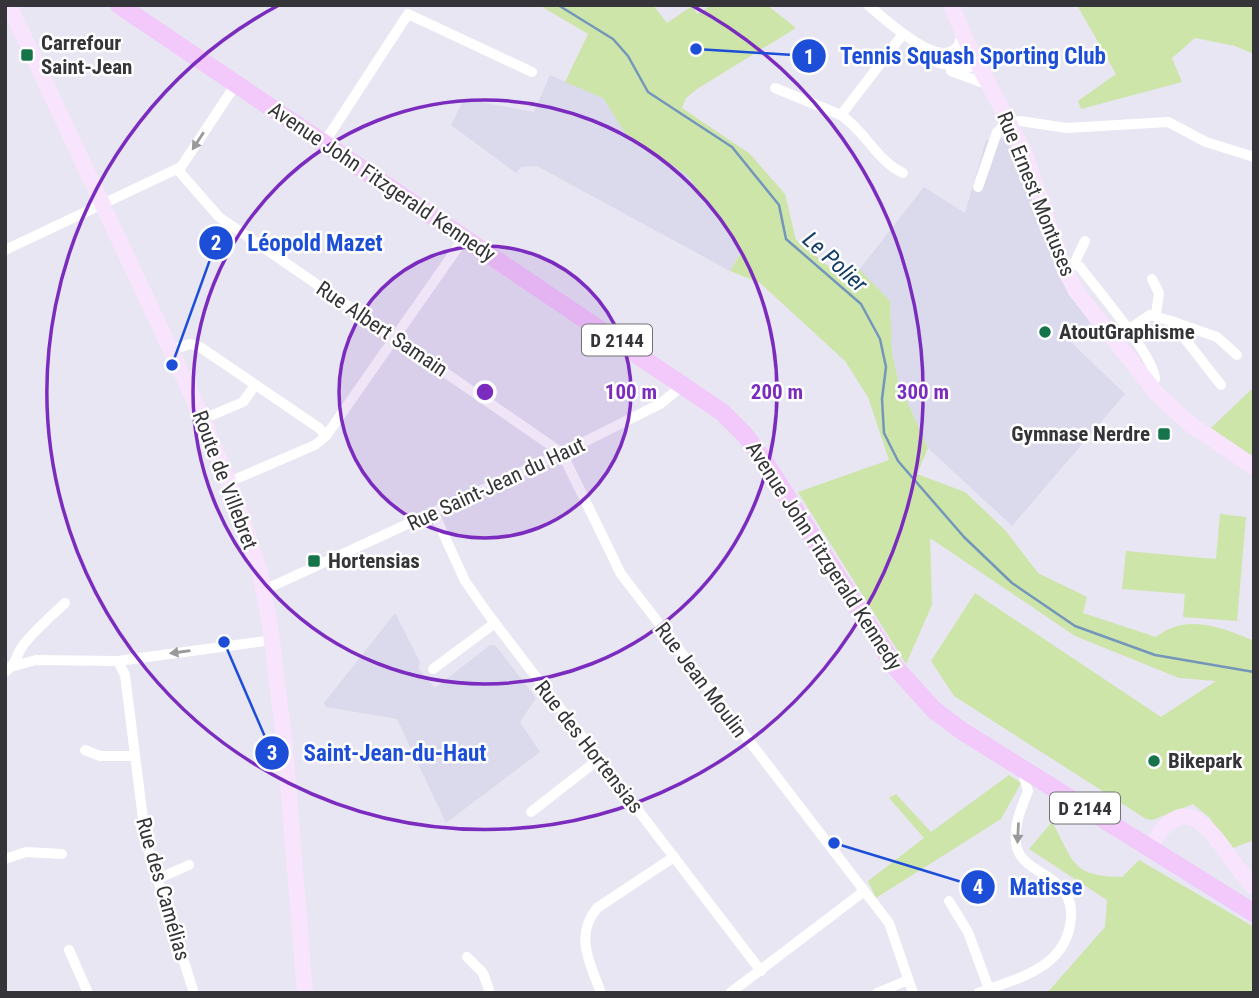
<svg xmlns="http://www.w3.org/2000/svg" width="1259" height="998" viewBox="0 0 1259 998" font-family="'Roboto Condensed',sans-serif">
<style>
.built{fill:#dbdaed}
.green{fill:#cee5a9}
.lines{fill:none;stroke-linecap:round;stroke-linejoin:round}
.stream{stroke:#7396bb;stroke-width:2.5}
.street{stroke:#fff;stroke-width:10}
.secondary{stroke:#f9e4fd;stroke-width:16}
.primary{stroke:#f3c8fa;stroke-width:18}
.oneway{fill:#9a9a9c}
.ring{fill:none;stroke:#7b2cbf;stroke-width:3.5}
.poi-dot{fill:#157449;stroke:#fff;stroke-width:2.5}
.labels{text-anchor:middle;dominant-baseline:central;stroke-width:5;stroke-linejoin:round;paint-order:stroke}
.shield{fill:#fff;stroke:#727274;stroke-width:2}
.shield-label{font-size:19px;font-weight:bold;fill:#353539}
.poi-label{font-size:21px;font-weight:bold;fill:#353539;stroke:#fff;text-anchor:start}
.street-label{font-size:21px;fill:#353539;stroke:#fff}
.water-label{font-size:23px;font-style:italic;fill:#123d67;stroke:#fff}
.centre{fill:#7b2cbf;stroke:#fff;stroke-width:3.5}
.ring-label{font-size:21px;text-anchor:middle;font-weight:bold;fill:#7b2cbf;stroke:#fff;stroke-width:5;stroke-linejoin:round;paint-order:stroke}
.leader{fill:none;stroke:#1d4ed8;stroke-width:2.5}
.callout-dot{fill:#1d4ed8;stroke:#fff;stroke-width:2.5}
.mark-label{font-size:21px;text-anchor:middle;font-weight:bold;fill:#fff}
.callout-label{font-size:23px;text-anchor:middle;font-weight:bold;fill:#1d4ed8;stroke:#fff;stroke-width:5;stroke-linejoin:round;paint-order:stroke}
</style>
<rect width="100%" height="100%" fill="#e7e6f2"/>
<g class="built">
<polygon points="550,75 603,98 625,133 688,176 741,252 730,271 537,166 521,167 516,173 451,125 464,99 534,112"/>
<polygon points="1007,138 1073,298 1090,323 1071,342 1125,394 1012,526 928,448 898,381 892,352 890,301 859,270 924,187 965,213 986,140"/>
<polygon points="395,613 420,662 418,668 435,688 490,645 496,646 536,698 520,722 540,752 446,823 397,719 326,707 324,703"/>
</g>
<g class="green">
<path d="M 539,5 L 653,5 L 667,23 L 692,6 L 697,14 L 712,5 L 767,5 L 796,28 L 697,89 L 686,98 L 682,108 L 750,154 L 785,194 L 796,240 L 849,283 L 859,269 L 890,301 L 892,352 L 898,381 L 928,448 L 917,474 L 965,492 L 1005,530 L 1038,573 L 1087,597 L 1083,613 L 1156,637 C 1186,613 1222,627 1254,641 L 1254,840 L 1230,849 L 1210,818 L 1193,804 L 1152,820 L 1146,819 L 954,696 L 931,661 L 975,593 L 1161,717 L 1216,681 L 1179,678 L 1075,636 L 930,538 L 932,605 L 906,664 L 798,492 L 889,460 L 868,397 L 845,361 L 760,283 L 730,271 L 741,252 L 688,176 L 625,133 L 603,98 L 565,82 L 588,34 Z"/>
<polygon points="1077,5 1254,5 1254,54 1235,46 1195,38 1172,58 1182,82 1081,109 1078,101 1116,74"/>
<polygon points="1254,387 1254,457 1211,428"/>
<polygon points="1220,514 1246,517 1237,621 1183,617 1185,594 1122,589 1126,551 1216,559"/>
<polygon points="1009,775 1021,783 1001,819 876,898 868,881 924,838 889,798 896,794 931,832"/>
<path d="M 1052,822 C 1075,863 1071,876 1122,877 L 1139,860 L 1254,927 L 1254,993 L 1047,993 L 1105,927 L 1107,900 L 1029,849 Z"/>
</g>
<g class="lines">
<polyline class="stream" points="558,5 613,39 628,56 648,92 732,147 779,205 786,239 861,304 880,339 886,367 882,399 884,433 898,461 964,537 1012,583 1075,626 1155,655 1254,672"/>
<g class="street">
<path d="M 868,5 C 884,18 955,86 962,33"/>
<polyline points="939,63 962,69 975,66 975,60 957,59 944,53"/>
<polyline points="951,71 989,85"/>
<polyline points="775,88 841,115 903,34"/>
<path d="M 841,115 C 865,131 877,161 903,173"/>
<polyline points="324,143 408,14 532,72"/>
<polyline points="177,169 219,217 562,453 621,574 889,923 913,993"/>
<polyline points="978,187 997,132 1009,122 1020,121 1067,128 1168,122 1206,142 1254,157"/>
<polyline points="5,250 181,167 236,84"/>
<polyline points="1074,264 1085,241"/>
<path d="M 1064,268 L 1074,264 L 1080,267 C 1096,288 1155,357 1155,379 L 1150,385"/>
<polyline points="1152,279 1159,293 1156,314"/>
<polyline points="1171,321 1217,337 1237,355"/>
<polyline points="1128,330 1150,315 1171,321 1221,385"/>
<polyline points="172,350 190,344 200,347 319,428 326,436"/>
<polyline points="203,419 243,402 251,391"/>
<polyline points="229,482 315,445 326,436 465,237"/>
<polyline points="434,513 465,581 488,614 761,971"/>
<polyline points="264,590 562,453 660,404 676,391 680,383"/>
<polyline points="118,661 125,675 146,843 194,993"/>
<polyline points="14,666 36,660 118,661 272,640"/>
<polyline points="433,669 495,623"/>
<path d="M 5,672 C 17,664 16,654 24,644 C 36,629 51,616 65,603"/>
<polyline points="85,750 100,756 134,756"/>
<polyline points="531,812 599,759"/>
<polyline points="5,859 26,852 62,854"/>
<polyline points="157,879 189,865"/>
<polyline points="949,901 968,932 989,989"/>
<polyline points="69,950 88,993"/>
<polyline points="467,957 483,973 490,993"/>
<path d="M 601,993 C 590,963 574,936 597,908 L 674,857"/>
<polyline points="730,993 863,892"/>
<polyline points="877,993 908,980"/>
<path d="M 978,993 C 1018,978 1068,968 1071,917 C 1072,904 1067,892 1057,884 C 1045,872 1022,866 1017,848 C 1012,829 1021,808 1028,791 L 1022,770"/>
</g>
<g class="secondary">
<polyline points="9,5 203,419 236,500 260,572 270,625 285,747 305,993"/>
<polyline points="951,5 969,47 1024,151 1064,268 1076,291 1157,394 1190,424 1254,467"/>
<path d="M 1150,847 C 1192,773 1220,853 1254,887"/>
</g>
<polyline class="primary" points="119,5 722,412 745,435 765,462 895,667 934,710 962,731 1254,913"/>
</g>
<defs><path id="oneway-solid" d="M-6-.8H1V-3.2L6.5 0L1 3.2V.8H-6Z" transform="scale(1.75)"/></defs>
<g class="oneway">
<use href="#oneway-solid" transform="translate(198 141) rotate(123)"/>
<use href="#oneway-solid" transform="translate(180 652) rotate(172)"/>
<use href="#oneway-solid" transform="translate(1018 833) rotate(93)"/>
</g>
<circle cx="485" cy="392" r="146" fill="#7b2cbf" fill-opacity=".12"/>
<g class="ring">
<circle cx="485" cy="392" r="146"/>
<circle cx="485" cy="392" r="292"/>
<path d="M691 5A438 438 0 1 1 279 5"/>
</g>
<g class="poi-dot">
<rect x="20" y="48" width="14" height="14" rx="3.5"/>
<circle cx="1045" cy="332" r="7"/>
<rect x="1157" y="427" width="14" height="14" rx="3.5"/>
<rect x="307" y="554" width="14" height="14" rx="3.5"/>
<circle cx="1154" cy="761" r="7"/>
</g>
<g class="labels">
<g class="shield">
<rect x="582" y="324.5" width="70" height="31" rx="5"/>
<rect x="1050" y="792.5" width="70" height="31" rx="5"/>
</g>
<g class="shield-label">
<text x="617" y="340">D 2144</text>
<text x="1085" y="808">D 2144</text>
</g>
<g class="poi-label">
<text x="41" y="43">Carrefour<tspan x="41" dy="24">Saint-Jean</tspan></text>
<text x="1059" y="332">AtoutGraphisme</text>
<text x="1150" y="434" text-anchor="end">Gymnase Nerdre</text>
<text x="328" y="561">Hortensias</text>
<text x="1168" y="761">Bikepark</text>
</g>
<g class="street-label">
<text transform="translate(382 182) rotate(34)">Avenue John Fitzgerald Kennedy</text>
<text transform="translate(1036 194) rotate(68)">Rue Ernest Montuses</text>
<text transform="translate(382 329) rotate(34)">Rue Albert Samain</text>
<text transform="translate(225 480) rotate(69)">Route de Villebret</text>
<text transform="translate(496 484) rotate(-25)">Rue Saint-Jean du Haut</text>
<text transform="translate(824 556) rotate(57)">Avenue John Fitzgerald Kennedy</text>
<text transform="translate(701 680) rotate(53)">Rue Jean Moulin</text>
<text transform="translate(589 747) rotate(52)">Rue des Hortensias</text>
<text transform="translate(163 889) rotate(74)">Rue des Camélias</text>
</g>
<g class="water-label">
<text transform="translate(835 262) rotate(42)">Le Polier</text>
</g>
</g>
<circle cx="485" cy="392" r="10" class="centre"/>
<g class="ring-label">
<text x="631" y="399">100 m</text>
<text x="777" y="399">200 m</text>
<text x="923" y="399">300 m</text>
</g>
<path class="leader" d="M696 49L809 56M172 365L216 243M224 642L272 753M834 843L978 887"/>
<g class="callout-dot">
<circle cx="696" cy="49" r="7"/>
<circle cx="172" cy="365" r="7"/>
<circle cx="224" cy="642" r="7"/>
<circle cx="834" cy="843" r="7"/>
<circle cx="809" cy="56" r="18"/>
<circle cx="216" cy="243" r="18"/>
<circle cx="272" cy="753" r="18"/>
<circle cx="978" cy="887" r="18"/>
</g>
<g class="mark-label">
<text x="809" y="64">1</text>
<text x="216" y="250">2</text>
<text x="272" y="760">3</text>
<text x="978" y="894">4</text>
</g>
<g class="callout-label">
<text x="973" y="64">Tennis Squash Sporting Club</text>
<text x="315" y="251">Léopold Mazet</text>
<text x="395" y="761">Saint-Jean-du-Haut</text>
<text x="1046" y="895">Matisse</text>
</g>
<rect width="1259" height="998" fill="none" stroke="#353539" stroke-width="14"/>
</svg>
